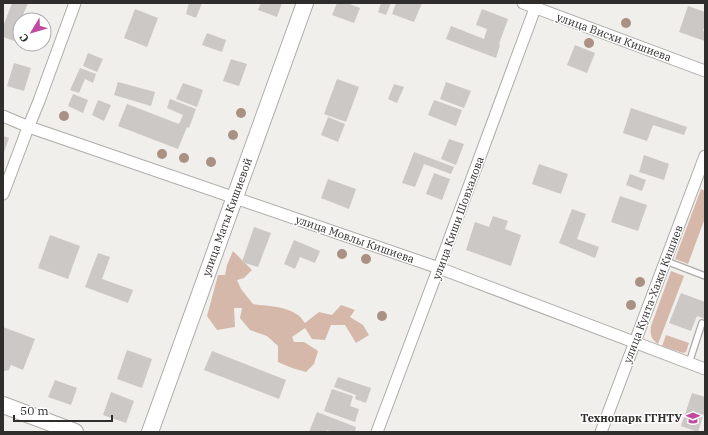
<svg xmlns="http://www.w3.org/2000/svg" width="708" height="435" viewBox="0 0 708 435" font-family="'IBM Plex Serif',serif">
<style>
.green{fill:#d5b8aa}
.building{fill:#cbc8c5}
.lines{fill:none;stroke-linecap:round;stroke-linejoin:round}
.lane-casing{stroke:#adaba8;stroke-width:8}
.street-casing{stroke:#adaba8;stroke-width:13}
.secondary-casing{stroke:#adaba8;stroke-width:18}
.lane{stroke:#fff;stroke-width:5.5}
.street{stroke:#fff;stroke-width:11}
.secondary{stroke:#fff;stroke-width:16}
.tree{fill:#ab9183}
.labels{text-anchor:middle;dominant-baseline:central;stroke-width:3;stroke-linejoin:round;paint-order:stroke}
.street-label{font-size:11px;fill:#2f2e2d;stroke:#fff}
.poi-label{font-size:11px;font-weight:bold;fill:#2f2e2d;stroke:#fff;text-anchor:end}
</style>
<rect width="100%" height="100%" fill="#f0efec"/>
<g class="green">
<polygon points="701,189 705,191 705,218 688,264 675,259"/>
<path d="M 233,251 L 252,270 L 244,278 L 237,280 L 241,289 L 253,304 C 268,306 286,306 298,315 C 301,317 303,321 305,323 L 319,312 L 332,315 L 341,305 L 355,310 L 350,317 L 363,325 L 369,335 L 356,343 L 345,325 L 331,325 L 325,340 L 312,339 L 305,328 L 292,337 L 294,342 L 304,342 L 318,351 L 314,364 L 306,372 L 292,368 L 278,362 L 278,346 L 267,336 L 250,330 L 240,318 L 242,308 L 234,308 L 235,327 L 217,330 L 207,316 L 218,275 L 225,275 L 227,265 Z"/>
<path d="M 671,271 L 684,276 L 658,344 C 651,339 650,335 651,326 Z"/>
<polygon points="666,335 689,343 686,352 683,353 662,346"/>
</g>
<g class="building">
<polygon points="12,3 28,3 21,20 20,20 20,43 3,37 3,23 4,24"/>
<polygon points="189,3 202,3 196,18 186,14"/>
<polygon points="261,3 282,3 277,17 258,10"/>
<polygon points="337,3 347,3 360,8 354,23 332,15"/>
<polygon points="381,3 391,3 386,15 378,12"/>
<polygon points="396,3 422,3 414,22 392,14"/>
<polygon points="688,6 705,12 705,24 703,31 705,31 705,41 679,32"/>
<polygon points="135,9 158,18 147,47 124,38"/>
<polygon points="482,9 508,19 499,44 500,45 496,58 446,39 451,26 484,39 487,29 476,25"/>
<polygon points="207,33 226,40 222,52 202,45"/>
<polygon points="21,44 40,44 37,50"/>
<polygon points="575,45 595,53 587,73 567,65"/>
<polygon points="88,53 103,59 97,72 83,66"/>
<polygon points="231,59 247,64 239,86 223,81"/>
<polygon points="14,63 31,68 24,91 7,86"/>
<polygon points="80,68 96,74 93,83 85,79 79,93 70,90"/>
<polygon points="337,79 359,87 346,122 324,114"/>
<polygon points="118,82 155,92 151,106 114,95"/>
<polygon points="446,82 471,91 464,108 440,99"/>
<polygon points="183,83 203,90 197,107 176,99"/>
<polygon points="394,84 404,87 397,103 388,99"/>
<polygon points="73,94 88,100 83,113 68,106"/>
<polygon points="170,99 196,109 189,128 187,127 178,149 118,126 127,104 179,124 183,115 167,108"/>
<polygon points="98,100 111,105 104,121 92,115"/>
<polygon points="434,100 462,110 456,126 428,115"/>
<polygon points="631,108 687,127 684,135 653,125 647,141 623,133"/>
<polygon points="328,117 345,124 338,142 321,135"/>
<polygon points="3,136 9,138 3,155"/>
<polygon points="449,139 464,144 456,165 441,159"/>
<polygon points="414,152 454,167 451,174 424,164 415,187 402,183"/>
<polygon points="644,155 669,164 664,180 639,172"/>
<polygon points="539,164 568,174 561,194 532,184"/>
<polygon points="434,173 450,179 442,200 426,194"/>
<polygon points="630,174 646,180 642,191 626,185"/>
<polygon points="328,179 356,189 349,209 321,198"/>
<polygon points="620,196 647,205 638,231 611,222"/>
<polygon points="572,209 586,214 577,239 599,247 595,258 559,243"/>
<polygon points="493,216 508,221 505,229 521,235 511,266 466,250 475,222 489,227"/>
<polygon points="254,227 271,233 258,267 242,262"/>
<polygon points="50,235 80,246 68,279 38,268"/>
<polygon points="294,240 320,251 315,263 300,257 295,269 284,264"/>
<polygon points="98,253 110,257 102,279 133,290 128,303 85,287"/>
<polygon points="681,293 705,302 705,319 697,316 691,331 669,323"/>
<polygon points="3,327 35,339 23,370 11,365 9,370 5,371 3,370"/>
<polygon points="127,350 152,359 142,388 117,379"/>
<polygon points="212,351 286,380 279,399 204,370"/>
<polygon points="338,377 371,388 366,403 355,399 356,395 334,387"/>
<polygon points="55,380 77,388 71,405 48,397"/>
<polygon points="332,389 353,396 350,406 359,409 355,422 324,411"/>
<polygon points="111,392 134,401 126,423 103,415"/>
<polygon points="692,393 705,397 705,410 698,432 681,426"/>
<polygon points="317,412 356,427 355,432 332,432 327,430 326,432 309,432"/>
</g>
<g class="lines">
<defs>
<g id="lane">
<polyline points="666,261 705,276"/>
<polyline points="689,363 702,323"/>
</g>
<g id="street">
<polyline points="523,3 705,71"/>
<polyline points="3,116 29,127 439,268 705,369"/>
<polyline points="3,194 26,133 39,101 75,3"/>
<polyline points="377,432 445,251 537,3"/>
<polyline points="601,432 705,156"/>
</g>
<g id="secondary">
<polyline points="3,405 75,432"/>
<polyline points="150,432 305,3"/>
</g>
</defs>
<use href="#lane" class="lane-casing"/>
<use href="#street" class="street-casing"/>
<use href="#secondary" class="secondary-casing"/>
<use href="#lane" class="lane"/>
<use href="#street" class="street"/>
<use href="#secondary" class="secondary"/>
</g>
<g class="tree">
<circle cx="626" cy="23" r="5"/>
<circle cx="589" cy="43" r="5"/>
<circle cx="241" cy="113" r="5"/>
<circle cx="64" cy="116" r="5"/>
<circle cx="233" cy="135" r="5"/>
<circle cx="162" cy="154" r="5"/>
<circle cx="184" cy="158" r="5"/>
<circle cx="211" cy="162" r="5"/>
<circle cx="342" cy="254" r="5"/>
<circle cx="366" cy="259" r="5"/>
<circle cx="640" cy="282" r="5"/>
<circle cx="631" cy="305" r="5"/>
<circle cx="382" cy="316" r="5"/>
</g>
<defs>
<symbol id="university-bare" viewBox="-9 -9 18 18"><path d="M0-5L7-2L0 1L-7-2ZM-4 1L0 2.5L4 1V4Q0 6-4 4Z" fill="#c04aa0" stroke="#fff" stroke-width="2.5" paint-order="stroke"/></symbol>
</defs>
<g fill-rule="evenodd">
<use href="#university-bare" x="683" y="408" width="20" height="20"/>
</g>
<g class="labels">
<g class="street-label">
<text transform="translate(614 37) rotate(20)">улица Висхи Кишиева</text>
<text transform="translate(227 217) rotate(-70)">улица Маты Кишиевой</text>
<text transform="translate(458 218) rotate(-70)">улица Киши Шовхалова</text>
<text transform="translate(355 239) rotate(19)">улица Мовлы Кишиева</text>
<text transform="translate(653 294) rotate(-69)">улица Кунта-Хажи Кишиев</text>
</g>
<g class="poi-label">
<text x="682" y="418">Технопарк ГГНТУ</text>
</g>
</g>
<rect width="708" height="435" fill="none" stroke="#2f2e2d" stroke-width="8"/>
<g transform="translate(32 32) rotate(232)"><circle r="19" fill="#ffffff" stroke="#acabab"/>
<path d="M0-3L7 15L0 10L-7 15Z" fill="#c04aa0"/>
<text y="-6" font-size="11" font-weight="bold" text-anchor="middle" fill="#2f2e2d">С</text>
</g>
<path d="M14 415v6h98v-6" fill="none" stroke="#2f2e2d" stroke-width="2"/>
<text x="20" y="415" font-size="12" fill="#2f2e2d" stroke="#ffffff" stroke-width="3" paint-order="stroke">50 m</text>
</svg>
